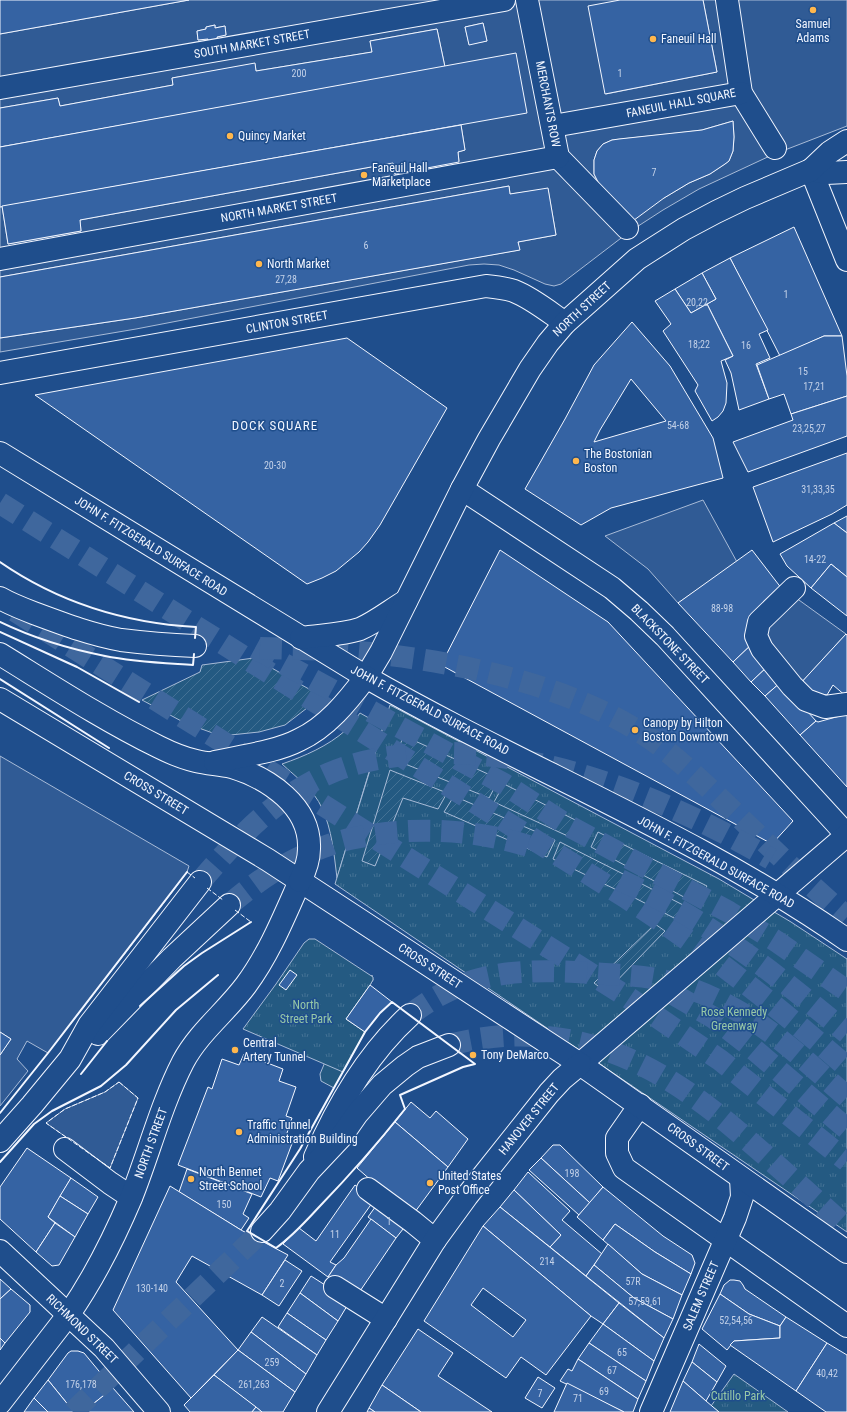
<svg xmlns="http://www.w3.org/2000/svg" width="847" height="1412" viewBox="0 0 847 1412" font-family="'Roboto Condensed',sans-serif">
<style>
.grass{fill:#245a82;stroke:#a8bbd7}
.park{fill:url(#park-tufts);stroke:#a8bbd7}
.garden{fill:url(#garden-furrows);stroke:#a8bbd7}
.parking{fill:#305b95;stroke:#a8bbd7;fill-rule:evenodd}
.building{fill:#3563a3;stroke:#f2f6ff;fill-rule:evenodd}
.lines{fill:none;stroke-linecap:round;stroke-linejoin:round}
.highway-tunnel{stroke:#3f679d;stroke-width:22;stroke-dasharray:22 11;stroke-linecap:butt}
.minor-casing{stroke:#f2f6ff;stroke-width:24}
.major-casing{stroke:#f2f6ff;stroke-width:24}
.highway-casing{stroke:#f2f6ff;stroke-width:24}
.minor{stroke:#1f4e8c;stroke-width:22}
.major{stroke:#1f4e8c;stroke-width:22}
.highway{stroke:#1f4e8c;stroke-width:22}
.fence{stroke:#f2f6ff;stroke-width:1;stroke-dasharray:5 2;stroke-linecap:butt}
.wall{stroke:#f2f6ff;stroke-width:2}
.poi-dot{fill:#ffb74d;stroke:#1f4e8c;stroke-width:1.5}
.labels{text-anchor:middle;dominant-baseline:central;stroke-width:3;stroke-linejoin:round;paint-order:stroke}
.number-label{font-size:10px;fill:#c3d1e8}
.poi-label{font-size:12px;fill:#f2f6ff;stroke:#1f4e8c;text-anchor:start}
.street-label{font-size:12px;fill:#f2f6ff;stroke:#1f4e8c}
.park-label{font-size:12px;fill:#97c8a6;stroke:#1f4e8c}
.neighbourhood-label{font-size:13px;letter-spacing:1px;fill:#f2f6ff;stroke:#1f4e8c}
</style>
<defs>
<pattern id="park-tufts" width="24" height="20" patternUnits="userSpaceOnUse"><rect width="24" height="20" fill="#245a82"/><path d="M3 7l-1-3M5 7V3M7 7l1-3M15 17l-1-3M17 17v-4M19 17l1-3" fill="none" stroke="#447295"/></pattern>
<pattern id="garden-furrows" width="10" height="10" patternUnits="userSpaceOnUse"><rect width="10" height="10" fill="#245a82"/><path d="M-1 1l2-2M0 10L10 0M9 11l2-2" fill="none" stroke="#447295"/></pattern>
</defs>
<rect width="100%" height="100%" fill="#1f4e8c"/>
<g class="grass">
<path d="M 360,713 L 383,726 L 337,878 C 334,854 332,830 322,808 C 314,790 296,777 282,764 C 305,756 328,746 346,730 C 351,724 356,719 360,713 Z"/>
<polygon points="372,975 373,980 370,985 346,1019 365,1032 334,1088 321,1081 320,1074 333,1043 342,1016"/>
</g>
<g class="park">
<polygon points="390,705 719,879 791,922 847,959 847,1232 335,884"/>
<polygon points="309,939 315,939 373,977 373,980 370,985 346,1019 365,1032 343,1072 243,1029 276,984 304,943"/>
<polygon points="734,1374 788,1412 719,1412 711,1406"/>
</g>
<g class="garden">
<polygon points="254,658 316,693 307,708 285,725 259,732 221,736 185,723 142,700 200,672 202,665"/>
<polygon points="404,736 499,779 489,798 393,759"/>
<polygon points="390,770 447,793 438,809 403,798 375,866 362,861"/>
<polygon points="504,784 593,829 585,844 494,802"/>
<polygon points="454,796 555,840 547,857 444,812"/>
<polygon points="598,832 707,886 695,903 591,847"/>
<polygon points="560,842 631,878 625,894 553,859"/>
<polygon points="638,882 687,907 678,920 631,896"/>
<polygon points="655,924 665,931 606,992 594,983"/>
</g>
<g class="parking">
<path d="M 189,0 L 620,0 L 606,94 L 717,72 L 703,0 L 847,0 L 847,126 L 772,155 L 699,189 L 663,210 L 629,232 L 561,284 L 554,286 L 545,284 L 514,270 L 499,265 L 484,264 L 469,265 L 136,329 L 0,352 L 0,338 L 135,318 L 519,250 L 518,242 L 556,235 L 548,189 L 510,194 L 509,186 L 0,277 L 0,207 L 2,206 L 8,244 L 81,231 L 80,220 L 393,163 L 395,174 L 459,161 L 458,152 L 465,150 L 461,125 L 445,67 L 437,29 L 370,41 L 372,52 L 256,71 L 255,64 L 172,78 L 173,85 L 60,106 L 58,98 L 0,108 L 0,34 ZM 483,23 L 487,41 L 469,44 L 465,27 ZM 215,25 L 215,28 L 225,26 L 226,35 L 217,37 L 218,40 L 209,42 L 208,39 L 198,40 L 197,31 L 206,29 L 206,27 ZM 733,121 L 734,137 L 733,151 L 729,161 L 725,164 L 710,174 L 689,183 L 664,198 L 600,186 L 594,174 L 594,160 L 597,151 L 603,144 L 612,140 L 686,132 L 702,130 Z"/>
<polygon points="703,500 737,562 678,603 648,569 605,536"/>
<polygon points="792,595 846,634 799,685 775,655 763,625"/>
<polygon points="0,756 189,866 187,872 176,887 48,1053 27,1041 17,1059 28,1071 0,1106 0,1055 11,1039 0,1032"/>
<polygon points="119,1082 138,1098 110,1168 46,1123 65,1109 105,1092"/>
</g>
<g class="building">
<polygon points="0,0 189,0 0,34"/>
<polygon points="620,0 703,0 717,72 605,94 588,6"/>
<polygon points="483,23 487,41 469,45 465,27"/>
<polygon points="215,25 215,28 225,26 226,35 217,37 218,41 208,42 208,39 198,40 197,31 206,29 206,27"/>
<polygon points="437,29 445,67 0,147 0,108 58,98 60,106 173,85 172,78 255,63 256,71 372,52 370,41"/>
<polygon points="516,53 527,113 0,207 0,147"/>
<polygon points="733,121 734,137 733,151 729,161 725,164 710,174 689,183 664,198 626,226 600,186 594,174 594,160 597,151 603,144 612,140 619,139 702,130"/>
<polygon points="461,125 465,150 458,152 459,162 395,174 393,163 80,220 81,231 8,244 2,206"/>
<polygon points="509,186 510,194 548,188 556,235 518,242 520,250 135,318 0,338 0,277"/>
<polygon points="794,227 842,336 824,336 780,356 730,258"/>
<polygon points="730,258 768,330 759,334 770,358 756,364 769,399 739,410 731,373 725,360 733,356 707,304 716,299 702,273"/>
<polygon points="702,273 716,299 691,313 675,289"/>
<polygon points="675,289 691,313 707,304 733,356 721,361 727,383 726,403 723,411 718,417 712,421 695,391 698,385 663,331 671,324 655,301"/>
<path d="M 632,322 L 670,366 L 713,438 L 723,478 L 611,508 L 581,525 L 525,489 L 565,419 L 594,365 ZM 631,379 L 666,421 L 594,442 L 600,430 Z"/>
<polygon points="824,336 842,336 847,376 847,396 791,414 784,394 769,399 757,365"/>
<polygon points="347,338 447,408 380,525 368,542 359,552 336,571 322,578 307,584 35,395"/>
<polygon points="847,396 847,436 748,472 733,442 793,420 791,414"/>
<polygon points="847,453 847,505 832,514 773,542 753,487"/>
<polygon points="847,516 847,533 834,523"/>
<polygon points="834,523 847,533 847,577 831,564 811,588 787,566 780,554"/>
<polygon points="500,550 608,622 793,821 772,844 441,665"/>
<polygon points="752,550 782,589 752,644 733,662 678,603"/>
<polygon points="831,564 847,577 847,616 811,588"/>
<polygon points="846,634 847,635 847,697 833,685 827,695 807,693 799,685"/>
<polygon points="752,644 767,667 751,682 733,662"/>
<polygon points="767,667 781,682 765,696 751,682"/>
<polygon points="781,682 816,721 800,735 765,696"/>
<polygon points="847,714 847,787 800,735 816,721 818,722"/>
<polygon points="290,970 297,975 286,990 279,985"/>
<polygon points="370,985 392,1002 380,1013 365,1032 346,1019"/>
<polygon points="0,1032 11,1039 0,1055"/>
<polygon points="244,1054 283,1069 279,1081 296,1087 286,1116 292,1118 285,1139 293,1141 278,1181 270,1178 261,1197 178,1165 208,1087 212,1089 222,1059 239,1065"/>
<polygon points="411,1102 430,1118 436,1111 468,1139 448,1167 395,1122"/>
<polygon points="395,1122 448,1167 412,1216 357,1168"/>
<polygon points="553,1145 560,1145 603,1187 590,1203 541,1158"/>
<polygon points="27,1148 71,1178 48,1217 55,1223 36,1252 0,1219 0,1187"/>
<polygon points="541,1158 590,1203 579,1215 529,1170"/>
<polygon points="187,1169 252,1194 243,1214 249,1218 241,1230 179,1192"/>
<polygon points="528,1172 570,1211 562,1220 602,1254 586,1276 550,1247 561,1235 514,1190"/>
<polygon points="71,1178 98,1197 88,1214 60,1196"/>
<polygon points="355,1185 375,1199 330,1262 336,1265 328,1277 283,1244 299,1228 316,1241"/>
<polygon points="170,1186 241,1230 288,1255 262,1295 192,1256 176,1282 238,1350 191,1398 113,1310"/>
<polygon points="603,1187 663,1236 692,1255 695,1263 691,1274 655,1252 615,1224 603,1240 577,1217"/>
<polygon points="514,1190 561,1235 550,1247 500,1207"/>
<polygon points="60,1196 88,1214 75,1237 48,1217"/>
<polygon points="378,1203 407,1224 396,1238 368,1217"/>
<polygon points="500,1207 619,1303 603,1324 591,1316 483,1226"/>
<polygon points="371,1219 396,1238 356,1297 328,1277 336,1265 344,1258"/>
<polygon points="55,1223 75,1237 59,1265 52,1266 36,1252"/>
<polygon points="615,1224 655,1252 691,1274 682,1295 642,1274 603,1240"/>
<path d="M 483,1226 L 591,1316 L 546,1375 L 521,1357 L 506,1378 L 424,1321 ZM 483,1288 L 526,1320 L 513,1337 L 471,1305 Z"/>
<polygon points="608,1244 642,1274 682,1295 673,1319 634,1298 594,1265"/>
<polygon points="285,1260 302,1271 279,1306 262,1295"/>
<polygon points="594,1265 634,1298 673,1319 664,1338 586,1276"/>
<polygon points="311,1276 350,1301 338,1321 300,1293"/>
<polygon points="0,1279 11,1289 0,1299"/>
<polygon points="730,1280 734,1280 740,1281 743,1285 745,1289 786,1317 780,1326 749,1314 720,1294 724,1285"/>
<polygon points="11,1289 30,1305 30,1312 5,1343 0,1338 0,1299"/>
<polygon points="300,1293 338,1321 326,1340 287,1313"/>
<polygon points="720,1294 749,1314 780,1326 780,1338 734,1341 727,1350 702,1329"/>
<polygon points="619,1303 664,1338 654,1361 603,1324"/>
<polygon points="287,1313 326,1340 317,1355 278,1327"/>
<polygon points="262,1317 317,1355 306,1374 251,1332"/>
<polygon points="786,1317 827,1343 796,1391 730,1345 734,1341 780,1338 780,1326"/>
<polygon points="603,1324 654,1361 646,1381 589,1343"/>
<polygon points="418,1329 453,1353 438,1376 492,1412 421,1412 382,1385"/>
<polygon points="251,1332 306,1374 295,1392 238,1350"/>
<polygon points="0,1338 5,1343 0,1350"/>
<polygon points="589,1343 646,1381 638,1399 578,1359"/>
<polygon points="827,1343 847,1355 847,1412 826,1412 796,1391"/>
<polygon points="699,1344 726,1366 717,1382 692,1362"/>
<polygon points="238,1350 295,1392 283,1412 262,1412 214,1375"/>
<polygon points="71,1351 78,1351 84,1353 113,1388 83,1412 74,1412 48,1380 68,1353"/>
<polygon points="578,1359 638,1399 633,1412 624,1412 560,1381 568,1369 572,1371"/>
<polygon points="692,1362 717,1382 706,1401 683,1381"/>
<polygon points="214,1375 256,1407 252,1412 190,1412 184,1405"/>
<polygon points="538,1377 555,1388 542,1408 525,1398"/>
<polygon points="48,1380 74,1412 48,1412 34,1398"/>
<polygon points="683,1381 706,1401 719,1412 670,1412"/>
<polygon points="567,1383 624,1412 554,1412"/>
<polygon points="382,1385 421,1412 375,1412 369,1408"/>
<polygon points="113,1388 134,1412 83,1412"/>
<polygon points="34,1398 48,1412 24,1412"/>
<polygon points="256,1407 262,1412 252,1412"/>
<polygon points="369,1408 375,1412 367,1412"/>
</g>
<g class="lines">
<g class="highway-tunnel">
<path d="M 0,503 L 625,897 C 703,948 776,1005 847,1067"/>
<polyline points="15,611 629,998 720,1060 847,1161"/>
<polyline points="255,648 504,784 567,825 729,912 776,941 847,991"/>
<path d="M 260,648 C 292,649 325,649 358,652 C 453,660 576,685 655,742 C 684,764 710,789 736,814 C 772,849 809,884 847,917"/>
<path d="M 454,753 C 562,756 679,805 771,859"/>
<path d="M 620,880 C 639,889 659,898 677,909 C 738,944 793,988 847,1033"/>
<path d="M 200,882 C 240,835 287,785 349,766 C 368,760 386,757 406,755"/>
<path d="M 229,905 C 260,878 293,857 332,844 C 343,840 354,838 365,836 C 422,826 480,830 535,848"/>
<polyline points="673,994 714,1018 750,1046 847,1129"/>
<path d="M 410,1015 C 430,999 454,986 479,979 C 520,968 564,971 605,974 C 624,975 644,976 662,980 C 685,986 707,994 727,1005 C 772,1028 809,1064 847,1097"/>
<path d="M 449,1045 C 541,1021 622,1044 697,1099 C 721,1116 743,1136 765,1155 C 792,1179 820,1203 847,1228"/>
<polyline points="73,1412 262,1231"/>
</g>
<defs>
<g id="minor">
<polyline points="527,0 558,157 627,228"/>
<polyline points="727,0 741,93 775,148"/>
<polyline points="0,88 504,0"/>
<polyline points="553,126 741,93"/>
<polyline points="811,170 847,260"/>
<polyline points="0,259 558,157"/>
<polyline points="462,489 612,588 639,611 665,636 847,835"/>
<polyline points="794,588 759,622 756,636 762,649 792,686 806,700 825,707 847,704"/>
<polyline points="580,1064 847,835"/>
<polyline points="640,1105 617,1138 617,1153 624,1168 847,1326"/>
<polyline points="65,1149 110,1183 131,1197"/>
<polyline points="368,1189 413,1222 435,1240"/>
<polyline points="335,1287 386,1319"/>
<polyline points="0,1403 69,1314"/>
<polyline points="651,1412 735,1218 742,1197 741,1178"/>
</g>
<g id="major">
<polyline points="811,170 826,173 847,172"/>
<path d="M 0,373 L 486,286 C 496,287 505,288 514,291 C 532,298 549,312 565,323"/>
<path d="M 0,453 L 366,677 C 524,768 697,835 847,940"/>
<path d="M 301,638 C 320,635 342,635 360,629 C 376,622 391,610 406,601"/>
<polyline points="366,677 381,652 462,489 489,439 530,369 548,343 565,323 637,259 651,250 684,229 716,212 745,198 811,170 830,152 847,141"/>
<polyline points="0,699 268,860 580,1064 847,1252"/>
<polyline points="0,1251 104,1348 159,1412"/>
<path d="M 69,1314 C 94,1278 114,1238 131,1198 C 149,1153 161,1105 183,1062 C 199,1032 226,1012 246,985 C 269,954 284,917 300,881"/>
<polyline points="328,1412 435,1240 467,1196 549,1093 562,1079 580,1064"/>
</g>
<g id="highway">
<path d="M 0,598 C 12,605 26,610 39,615 C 66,625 93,635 121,640 C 145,643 170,645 195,646"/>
<path d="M 0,654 C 52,686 104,720 159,747 C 171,753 183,758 196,761 C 208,764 220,764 232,767 C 268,778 311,806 309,849 C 309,861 305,871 300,881"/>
<path d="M 215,762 C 241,756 276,752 299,740 C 327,727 347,702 366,677"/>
<polyline points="98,1034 172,958 229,905"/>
<polyline points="0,1141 32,1105 70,1059 89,1025 200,882"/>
<path d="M 315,1157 C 338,1104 367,1054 410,1015"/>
<polyline points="262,1231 280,1211 309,1171 341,1137 357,1114 382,1085 405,1066 418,1057 449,1045"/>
</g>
</defs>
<use href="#minor" class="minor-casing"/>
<use href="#major" class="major-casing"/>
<use href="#highway" class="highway-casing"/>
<use href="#minor" class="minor"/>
<use href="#major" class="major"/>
<use href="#highway" class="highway"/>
<g class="fence">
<polyline points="187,872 195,878"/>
<polyline points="207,888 223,900"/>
<polyline points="235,910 251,922"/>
<polygon points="119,1082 138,1098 110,1168 46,1123 65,1109 105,1092"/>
</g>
<g class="wall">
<path d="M 0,562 C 58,602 126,623 196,627 L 195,638"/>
<path d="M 0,622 C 33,638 69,649 105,656 C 134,662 164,663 193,665 L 194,654"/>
<polyline points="0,632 77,667 139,702"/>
<polyline points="0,679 109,748"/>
<path d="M 392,1002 L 475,1064 L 463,1067 L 400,1095 L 405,1109 C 378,1143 350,1175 320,1206 C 306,1221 293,1236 276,1248 L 247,1231 L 300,1149 L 365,1032 L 380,1013 Z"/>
<polyline points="140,1006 184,966 202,953 251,922"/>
<polyline points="81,1074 107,1041"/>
<polyline points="0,1113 48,1053 187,872"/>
<polyline points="0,1162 34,1124 52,1111 101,1086 126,1065 176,1010 218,975"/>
</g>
</g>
<g class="poi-dot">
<circle cx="813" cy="10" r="4"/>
<circle cx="653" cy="39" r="4"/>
<circle cx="230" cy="136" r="4"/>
<circle cx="364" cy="175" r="4"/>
<circle cx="259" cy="264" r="4"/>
<circle cx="576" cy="461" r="4"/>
<circle cx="635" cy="730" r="4"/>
<circle cx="235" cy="1050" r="4"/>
<circle cx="473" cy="1055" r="4"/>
<circle cx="239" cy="1132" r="4"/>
<circle cx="191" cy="1179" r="4"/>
<circle cx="430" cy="1183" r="4"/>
</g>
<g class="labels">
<g class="number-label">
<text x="299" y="73">200</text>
<text x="620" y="73">1</text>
<text x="654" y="172">7</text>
<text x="366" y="245">6</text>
<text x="286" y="279">27,28</text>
<text x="786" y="294">1</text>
<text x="697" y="302">20,22</text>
<text x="699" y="344">18;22</text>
<text x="746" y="345">16</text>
<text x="803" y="371">15</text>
<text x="814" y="386">17,21</text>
<text x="678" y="425">54-68</text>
<text x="809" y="428">23,25,27</text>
<text x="275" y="465">20-30</text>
<text x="818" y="489">31,33,35</text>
<text x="815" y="559">14-22</text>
<text x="722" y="608">88-98</text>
<text x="572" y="1173">198</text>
<text x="224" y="1204">150</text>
<text x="389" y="1221">1</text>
<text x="335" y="1234">11</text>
<text x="547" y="1261">214</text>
<text x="633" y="1281">57R</text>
<text x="282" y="1283">2</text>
<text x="152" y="1288">130-140</text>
<text x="645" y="1301">57,59,61</text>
<text x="736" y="1320">52,54,56</text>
<text x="622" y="1352">65</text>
<text x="272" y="1362">259</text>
<text x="612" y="1370">67</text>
<text x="827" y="1373">40,42</text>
<text x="81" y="1384">176,178</text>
<text x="254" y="1384">261,263</text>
<text x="604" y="1391">69</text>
<text x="540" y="1393">7</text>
<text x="578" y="1398">71</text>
</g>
<g class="poi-label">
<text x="813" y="24" text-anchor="middle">Samuel<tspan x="813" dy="14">Adams</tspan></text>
<text x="661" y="39">Faneuil Hall</text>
<text x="238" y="136">Quincy Market</text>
<text x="372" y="168">Faneuil Hall<tspan x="372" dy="14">Marketplace</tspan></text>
<text x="267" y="264">North Market</text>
<text x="584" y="454">The Bostonian<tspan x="584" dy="14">Boston</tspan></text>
<text x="643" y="723">Canopy by Hilton<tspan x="643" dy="14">Boston Downtown</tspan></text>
<text x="243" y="1043">Central<tspan x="243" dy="14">Artery Tunnel</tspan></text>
<text x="481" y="1055">Tony DeMarco</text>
<text x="247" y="1125">Traffic Tunnel<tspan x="247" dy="14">Administration Building</tspan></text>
<text x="199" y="1172">North Bennet<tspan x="199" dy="14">Street School</tspan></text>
<text x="438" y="1176">United States<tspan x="438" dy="14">Post Office</tspan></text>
</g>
<g class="street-label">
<text transform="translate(252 44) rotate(-10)">SOUTH MARKET STREET</text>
<text transform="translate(681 103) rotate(-11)">FANEUIL HALL SQUARE</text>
<text transform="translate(548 104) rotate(79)">MERCHANTS ROW</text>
<text transform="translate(279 208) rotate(-10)">NORTH MARKET STREET</text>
<text transform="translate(582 309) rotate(-43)">NORTH STREET</text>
<text transform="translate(287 322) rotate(-10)">CLINTON STREET</text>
<text transform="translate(151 546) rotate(32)">JOHN F. FITZGERALD SURFACE ROAD</text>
<text transform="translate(670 644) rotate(46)">BLACKSTONE STREET</text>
<text transform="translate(430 710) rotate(28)">JOHN F. FITZGERALD SURFACE ROAD</text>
<text transform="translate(156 793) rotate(31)">CROSS STREET</text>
<text transform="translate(716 862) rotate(29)">JOHN F. FITZGERALD SURFACE ROAD</text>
<text transform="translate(430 966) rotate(33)">CROSS STREET</text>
<text transform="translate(529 1119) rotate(-51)">HANOVER STREET</text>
<text transform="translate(151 1143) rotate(-70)">NORTH STREET</text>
<text transform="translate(698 1147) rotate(36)">CROSS STREET</text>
<text transform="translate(701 1296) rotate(-67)">SALEM STREET</text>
<text transform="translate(82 1329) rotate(44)">RICHMOND STREET</text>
</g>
<g class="park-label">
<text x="306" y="1005">North<tspan x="306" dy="14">Street Park</tspan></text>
<text x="734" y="1012">Rose Kennedy<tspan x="734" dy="14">Greenway</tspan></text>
<text x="738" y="1396">Cutillo Park</text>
</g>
<g class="neighbourhood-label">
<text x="275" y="425">DOCK SQUARE</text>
</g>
</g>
</svg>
